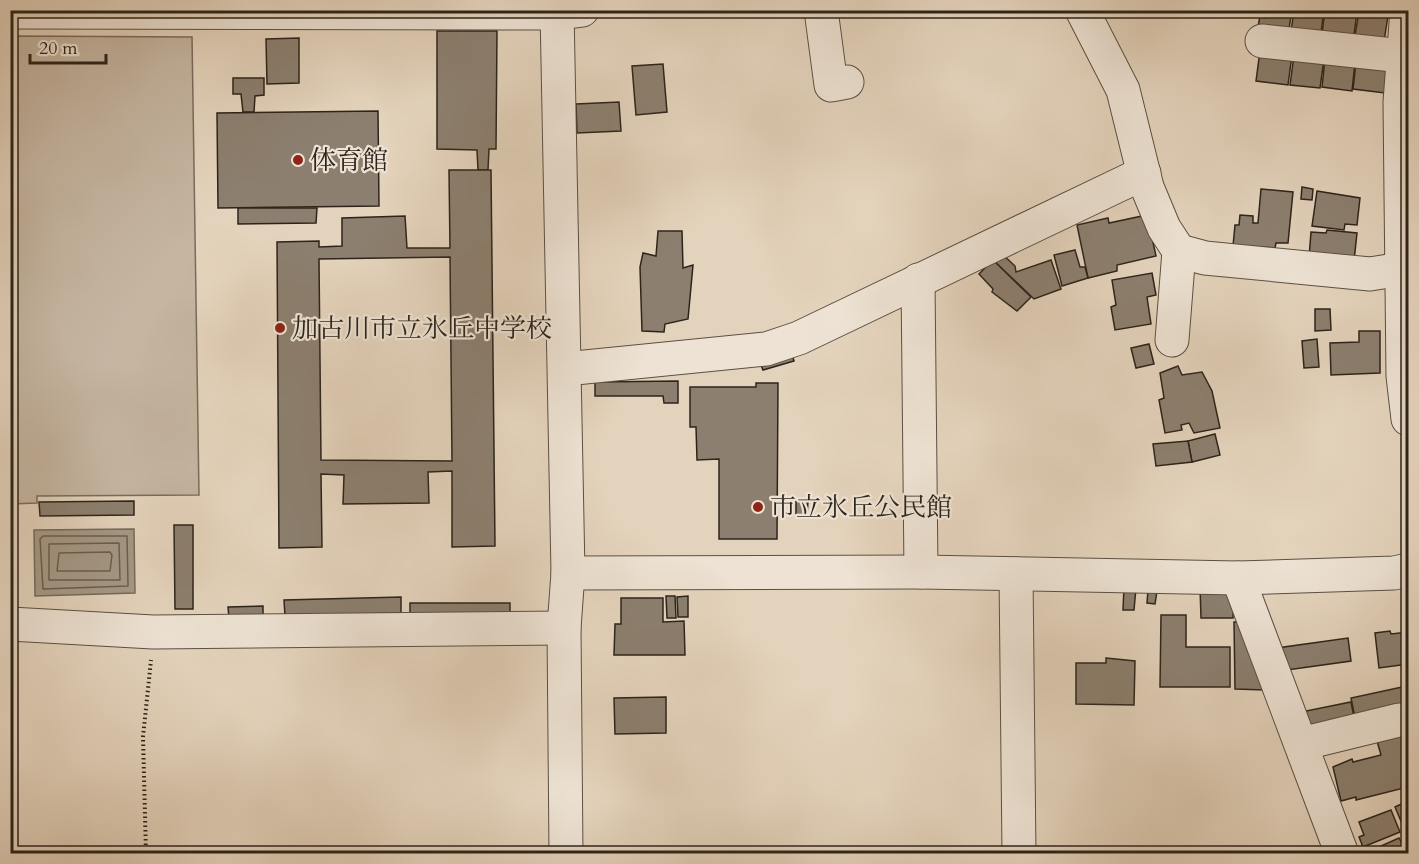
<svg xmlns="http://www.w3.org/2000/svg" width="1419" height="864" viewBox="0 0 1419 864" font-family="Cardo,'Noto Serif JP',serif">
<style>
.green{fill:#c5b5a1;stroke:#786c5e;stroke-width:1.5}
.water{fill:#a59885;stroke:#756a5b;stroke-width:1.5}
.lines{fill:none;stroke-linecap:round;stroke-linejoin:round}
.shore{stroke:#685e50;stroke-width:1.5}
.building{fill:#8c7f6f;stroke:#2c241b;stroke-width:1.5;fill-rule:evenodd}
.minor-casing{stroke:#5a5043;stroke-width:35}
.path{stroke:#2c241b;stroke-width:4;stroke-dasharray:1.5 3;stroke-linecap:butt}
.minor{stroke:#ede2d3;stroke-width:33}
.poi-dot{fill:#8f2418;stroke:#ede2d3;stroke-width:2}
.labels{text-anchor:middle;dominant-baseline:central;stroke-width:4.5;stroke-linejoin:round;paint-order:stroke}
.poi-label{font-size:26px;fill:#2c241b;stroke:#ede2d3;text-anchor:start}
</style>
<rect width="100%" height="100%" fill="#e4d3bc"/>
<filter id="stains"><feTurbulence type="fractalNoise" baseFrequency=".00333" numOctaves="4"/><feColorMatrix values="0 0 0 0 .2 0 0 0 0 .09 0 0 0 0 .02 0 0 0 .5 -.17"/></filter>
<radialGradient id="worn" r=".72"><stop offset=".6" stop-color="#630" stop-opacity="0"/><stop offset="1" stop-color="#630" stop-opacity=".3"/></radialGradient>
<polygon class="green" points="11,36 192,37 199,495 37,496 37,503 11,504"/>
<polygon class="water" points="134,529 135,593 35,596 34,530"/>
<g class="lines">
<g class="shore">
<polygon points="43,536 127,536 128,586 43,589 40,539"/>
<polygon points="119,543 120,580 49,580 49,544"/>
<polygon points="110,552 112,555 110,571 57,571 59,553"/>
</g>
</g>
<g class="building">
<polygon points="1261,10 1292,10 1288,35 1258,27"/>
<polygon points="1294,10 1324,10 1320,40 1291,32"/>
<polygon points="1325,10 1357,12 1353,42 1322,34"/>
<polygon points="1359,12 1388,16 1383,47 1355,35"/>
<polygon points="437,31 497,31 496,149 489,149 488,170 478,170 477,150 437,149"/>
<polygon points="299,38 299,83 267,84 266,39"/>
<polygon points="1260,51 1292,55 1288,85 1256,81"/>
<polygon points="1294,55 1324,59 1320,88 1290,85"/>
<polygon points="1325,59 1355,62 1352,91 1322,87"/>
<polygon points="1356,63 1388,66 1385,93 1353,89"/>
<polygon points="663,64 667,112 636,115 632,66"/>
<polygon points="233,78 264,78 264,95 255,96 254,112 243,112 241,94 233,94"/>
<polygon points="619,102 621,131 577,133 576,104"/>
<polygon points="378,111 379,206 218,208 217,113"/>
<path d="M 449,170 L 491,170 L 495,546 L 452,547 L 452,471 L 428,472 L 429,503 L 343,504 L 344,475 L 321,474 L 322,547 L 279,548 L 277,242 L 319,241 L 319,247 L 342,246 L 342,218 L 405,216 L 407,248 L 450,248 ZM 450,257 L 452,461 L 321,460 L 319,259 Z"/>
<polygon points="1302,187 1313,189 1312,200 1301,199"/>
<polygon points="1261,189 1293,192 1288,243 1276,243 1275,248 1233,246 1235,225 1239,225 1240,215 1253,216 1253,223 1258,223"/>
<polygon points="1317,191 1360,198 1357,225 1345,224 1344,230 1312,226"/>
<polygon points="238,208 317,208 316,223 238,224"/>
<polygon points="1147,215 1156,256 1117,265 1117,271 1088,278 1077,225 1108,218 1109,223"/>
<polygon points="1327,230 1357,233 1354,261 1309,258 1311,232 1326,233"/>
<polygon points="658,231 682,231 683,268 693,265 688,319 665,324 664,332 642,331 640,267 643,253 656,256"/>
<polygon points="1075,250 1080,267 1085,267 1088,278 1062,286 1054,255"/>
<polygon points="1000,252 1015,266 1016,272 1051,260 1061,289 1034,299 993,260"/>
<polygon points="993,260 1031,297 1017,311 992,292 993,289 979,274"/>
<polygon points="1152,273 1156,295 1147,297 1151,324 1115,330 1111,307 1116,305 1112,280"/>
<polygon points="1315,309 1330,309 1331,330 1315,331"/>
<polygon points="1359,331 1380,331 1380,373 1331,375 1330,343 1359,342"/>
<polygon points="1317,339 1319,367 1304,368 1302,341"/>
<polygon points="1149,344 1154,364 1136,368 1131,348"/>
<polygon points="792,354 794,361 763,370 760,363"/>
<polygon points="1178,366 1182,375 1202,372 1212,391 1220,428 1194,433 1189,423 1181,425 1182,430 1165,433 1159,400 1164,398 1160,373"/>
<polygon points="678,381 678,403 664,403 663,396 595,396 595,382"/>
<polygon points="756,383 778,383 777,539 719,539 719,459 697,460 696,427 690,427 690,387 756,387"/>
<polygon points="1215,434 1220,455 1192,462 1188,441"/>
<polygon points="1188,441 1192,462 1156,466 1153,444"/>
<polygon points="796,500 808,501 807,516 796,515"/>
<polygon points="134,501 134,515 40,516 39,502"/>
<polygon points="174,525 193,525 193,609 175,609"/>
<polygon points="1124,587 1136,588 1134,610 1123,610"/>
<polygon points="1200,587 1234,593 1233,618 1201,618"/>
<polygon points="1148,590 1157,591 1155,604 1147,603"/>
<polygon points="666,596 675,596 676,618 667,618"/>
<polygon points="688,596 688,617 678,617 677,597"/>
<polygon points="401,597 401,613 285,616 284,600"/>
<polygon points="621,598 663,598 663,622 684,621 685,655 614,655 615,624 621,624"/>
<polygon points="410,603 510,603 510,614 410,613"/>
<polygon points="263,606 263,618 229,618 228,607"/>
<polygon points="1161,615 1186,615 1186,647 1230,647 1230,687 1160,687"/>
<polygon points="1234,622 1247,622 1265,690 1235,689"/>
<polygon points="1390,631 1391,634 1408,632 1408,664 1379,668 1375,633"/>
<polygon points="1348,638 1351,661 1280,671 1277,648"/>
<polygon points="1106,658 1135,661 1134,705 1076,704 1076,663 1106,663"/>
<polygon points="1407,686 1408,712 1356,723 1351,698"/>
<polygon points="666,697 666,733 615,734 614,698"/>
<polygon points="1351,702 1355,723 1305,733 1301,712"/>
<polygon points="1408,732 1408,787 1356,800 1356,797 1341,801 1333,767 1352,759 1353,762 1381,755 1377,741"/>
<polygon points="1408,801 1408,838 1395,807"/>
<polygon points="1391,810 1400,832 1363,847 1359,837 1364,835 1359,822"/>
<polygon points="1399,838 1408,854 1371,854 1370,851"/>
</g>
<g class="lines">
<defs>
<g id="minor">
<polyline points="557,10 568,573 564,628 566,854"/>
<polyline points="821,10 831,85 847,82"/>
<polyline points="1082,10 1123,90 1147,187 1164,228 1179,251 1172,340"/>
<polyline points="1407,10 1400,102 1403,376 1408,419"/>
<polyline points="10,12 557,13 582,10"/>
<polyline points="1262,41 1403,56"/>
<polyline points="1179,251 1205,258 1370,274 1408,268"/>
<polyline points="918,280 921,572"/>
<polyline points="565,369 766,349 799,338 1144,173"/>
<polyline points="568,573 921,572 1238,578 1394,573 1408,570"/>
<polyline points="1016,574 1019,854"/>
<polyline points="1238,578 1342,854"/>
<polyline points="10,624 153,632 564,628"/>
<polyline points="1301,744 1399,720"/>
</g>
</defs>
<use href="#minor" class="minor-casing"/>
<polyline class="path" points="146,854 143,737 151,660"/>
<use href="#minor" class="minor"/>
</g>
<g class="poi-dot">
<circle cx="298" cy="160" r="6"/>
<circle cx="280" cy="328" r="6"/>
<circle cx="758" cy="507" r="6"/>
</g>
<g class="labels">
<g class="poi-label">
<text x="310" y="160">体育館</text>
<text x="292" y="328">加古川市立氷丘中学校</text>
<text x="770" y="507">市立氷丘公民館</text>
</g>
</g>
<rect width="1419" height="864" fill="none" stroke="#e4d3bc" stroke-width="36"/>
<rect x="12" y="12" width="1395" height="840" fill="none" stroke="#2c241b" stroke-width="3"/>
<rect x="18" y="18" width="1383" height="828" fill="none" stroke="#2c241b" stroke-width="1.5"/>
<path d="M30 54v9h76v-9" fill="none" stroke="#2c241b" stroke-width="3"/>
<text x="39" y="54" font-size="18" fill="#2c241b" stroke="#ede2d3" stroke-width="4.5" paint-order="stroke">20 m</text>
<rect width="100%" height="100%" filter="url(#stains)"/>
<rect width="100%" height="100%" fill="url(#worn)"/>
</svg>
